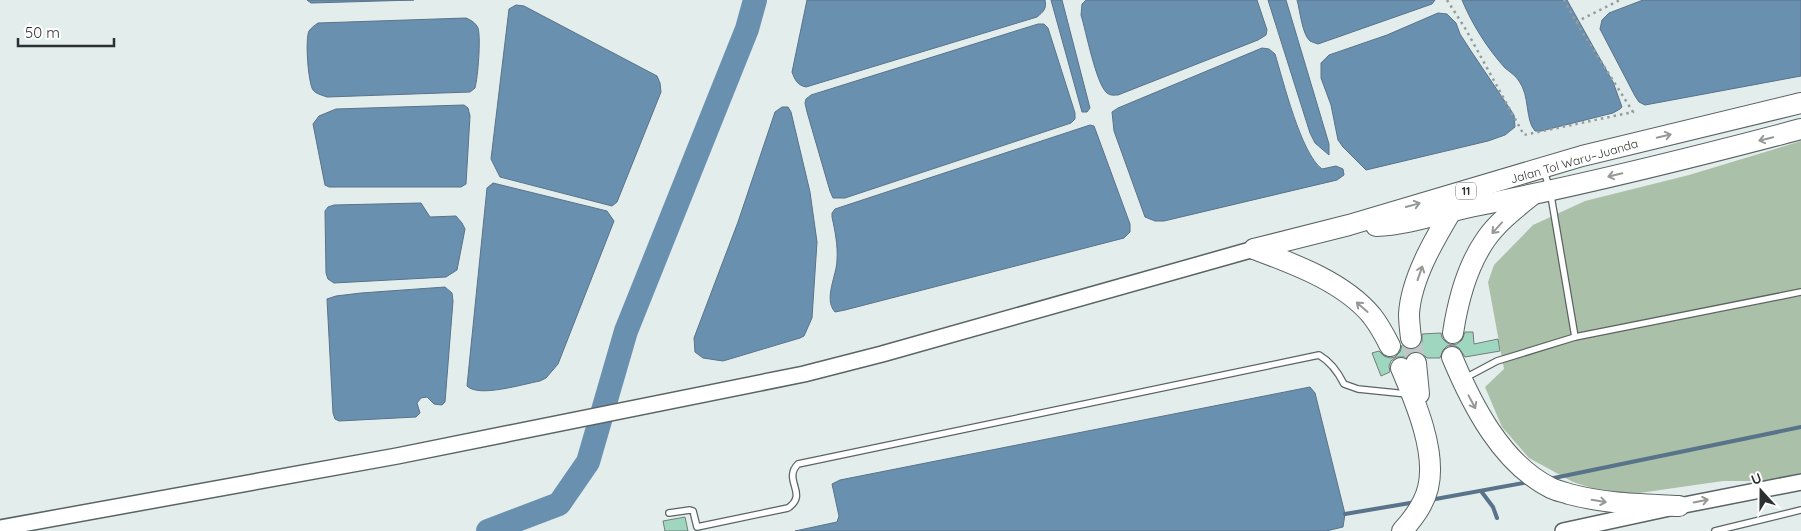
<svg xmlns="http://www.w3.org/2000/svg" width="1801" height="531" viewBox="0 0 1801 531" font-family="Quicksand,sans-serif">
<style>
.green{fill:#abc0a9}
.water{fill:#6a90b0;stroke:#58738a}
.lines{fill:none;stroke-linecap:round;stroke-linejoin:round}
.stream{stroke:#58738a;stroke-width:4}
.river{stroke:#6a90b0;stroke-width:24}
.building{fill:#9fd6c0;stroke:#757d7a}
.highway-tunnel{stroke:#bec7c6;stroke-width:20;stroke-dasharray:20 10;stroke-linecap:butt}
.lane-casing{stroke:#5b6464;stroke-width:8}
.secondary-casing{stroke:#5b6464;stroke-width:18}
.highway-casing{stroke:#5b6464;stroke-width:22}
.path{stroke:#959d9c;stroke-width:2.5;stroke-dasharray:2.5 4;stroke-linecap:butt}
.lane{stroke:#fff;stroke-width:5.5}
.secondary{stroke:#fff;stroke-width:15}
.highway{stroke:#fff;stroke-width:20}
.oneway{stroke:#969898}
.labels{text-anchor:middle;dominant-baseline:central;stroke-width:4;stroke-linejoin:round;paint-order:stroke}
.shield{fill:#fff;stroke:#6c6e6e;stroke-width:1}
.shield-label{font-size:11px;font-weight:bold;fill:#2d3030}
.street-label{font-size:12px;fill:#2d3030;stroke:#fff}
</style>
<rect width="100%" height="100%" fill="#e2edec"/>
<polygon class="green" points="1801,141 1801,473 1763,481 1723,481 1639,493 1601,491 1573,482 1529,458 1502,427 1485,387 1504,369 1488,282 1494,265 1533,225 1585,201 1689,175"/>
<g class="water">
<polygon points="307,0 414,0 311,3"/>
<path d="M 807,0 L 1045,0 C 1047,9 1043,12 1037,17 L 806,87 C 797,85 795,80 792,72 Z"/>
<polygon points="1051,0 1062,0 1090,108 1087,112 1082,112"/>
<path d="M 1086,0 L 1257,0 L 1267,30 L 1266,35 L 1258,40 L 1118,95 C 1114,95 1111,96 1107,93 C 1096,84 1086,31 1081,15 L 1082,4 Z"/>
<polygon points="1268,0 1286,0 1329,144 1329,155 1315,143 1310,133"/>
<path d="M 1297,0 L 1435,0 L 1432,4 L 1318,44 C 1315,43 1312,42 1310,41 C 1302,34 1300,10 1297,0 Z"/>
<path d="M 1462,0 L 1567,0 L 1613,82 L 1622,107 L 1620,109 L 1613,113 L 1541,131 L 1535,131 C 1525,120 1530,96 1519,81 C 1516,76 1510,72 1505,68 C 1487,48 1472,24 1462,0 Z"/>
<polygon points="1643,0 1801,0 1801,76 1645,105 1639,102 1635,96 1600,29 1602,20 1609,13"/>
<polygon points="516,5 524,6 657,76 660,83 661,92 617,202 612,206 500,177 491,159 509,9"/>
<polygon points="1438,13 1447,14 1456,23 1460,34 1471,51 1514,115 1515,127 1505,135 1488,141 1366,170 1343,147 1338,140 1331,105 1321,78 1321,63 1329,55 1387,35"/>
<path d="M 466,18 C 471,20 476,23 478,28 C 481,38 478,77 475,88 L 470,92 L 327,97 C 322,95 316,94 313,90 C 308,82 305,39 309,31 C 311,28 315,25 318,23 Z"/>
<polygon points="1038,24 1044,24 1048,28 1075,113 1075,119 1071,123 845,198 833,198 830,191 807,112 805,103 806,99 811,95"/>
<path d="M 1262,48 L 1269,49 L 1275,54 C 1283,80 1301,154 1322,169 L 1336,166 L 1343,169 L 1344,175 L 1337,180 L 1164,221 L 1155,221 L 1145,217 L 1114,131 L 1112,112 L 1118,108 Z"/>
<polygon points="464,105 468,108 470,116 466,184 461,187 329,187 325,185 313,124 319,116 336,109"/>
<polygon points="782,107 788,107 791,112 810,192 817,242 812,318 804,336 800,338 723,361 703,358 695,352 694,338 738,222 775,112"/>
<path d="M 1090,125 L 1094,126 L 1097,134 L 1130,224 L 1130,232 L 1124,238 L 845,310 L 835,312 C 823,299 837,275 837,260 C 838,245 835,231 832,217 L 832,213 L 835,209 Z"/>
<path d="M 493,183 L 607,211 L 614,221 L 558,364 L 546,378 L 540,381 C 523,384 479,398 467,386 L 487,188 Z"/>
<polygon points="421,203 430,217 456,216 462,223 465,229 457,270 446,277 334,283 328,279 326,273 325,211 328,207 334,205"/>
<polygon points="445,287 452,293 453,301 445,402 442,405 434,404 427,397 421,398 417,403 420,413 416,417 339,421 335,419 333,413 327,299 336,296 361,293"/>
<polygon points="1310,387 1315,393 1345,514 1343,527 1326,531 795,531 837,522 839,516 832,484 840,480"/>
</g>
<g class="lines">
<g class="stream">
<polyline points="1549,479 1801,427"/>
<polyline points="1481,491 1493,507 1497,518"/>
<polyline points="1430,500 1529,482"/>
<polyline points="1345,514 1416,502"/>
</g>
<polyline class="river" points="488,531 559,504 588,462 626,331 747,29 755,0"/>
</g>
<g class="building">
<polygon points="1465,332 1473,332 1474,344 1498,339 1500,351 1465,357 1459,348 1453,345 1447,346 1443,350 1440,358 1427,358 1421,352 1414,351 1410,353 1406,357 1396,357 1391,361 1389,366 1390,372 1381,376 1372,353 1379,351 1384,356 1390,358 1395,357 1400,352 1402,345 1406,349 1412,350 1419,347 1422,342 1422,334 1441,333 1442,338 1446,342 1451,345 1457,344 1462,340"/>
<polygon points="685,517 688,531 665,531 663,521"/>
</g>
<g class="lines">
<polyline class="highway-tunnel" points="1411,338 1416,363"/>
<defs>
<g id="lane">
<polyline points="1544,171 1550,190 1575,337"/>
<polyline points="1465,378 1497,361 1575,337 1801,292"/>
<path d="M 669,513 L 690,510 L 693,511 L 697,527 L 788,508 C 809,494 782,480 798,464 L 1319,355 C 1331,362 1338,372 1344,384 L 1358,389 L 1407,394"/>
<polyline points="1715,531 1801,510"/>
</g>
<g id="secondary">
<polyline points="0,528 397,456 804,374 882,354 1254,249"/>
<polyline points="1563,531 1679,506 1801,482"/>
</g>
<g id="highway">
<path d="M 1376,226 C 1408,225 1448,211 1480,205 C 1588,184 1695,157 1801,129"/>
<polyline points="1254,249 1349,225 1582,156 1801,103"/>
<path d="M 1254,249 C 1294,264 1344,282 1372,316 C 1379,325 1385,336 1390,346"/>
<path d="M 1453,333 C 1458,300 1467,266 1486,239 C 1498,222 1515,209 1531,196"/>
<path d="M 1411,338 C 1410,330 1409,322 1409,314 C 1411,279 1434,240 1452,210 L 1456,206"/>
<path d="M 1452,357 C 1472,405 1502,464 1551,488 C 1557,491 1564,492 1569,494 C 1606,504 1641,504 1679,506"/>
<polyline points="1416,363 1419,394"/>
<path d="M 1401,368 C 1415,401 1437,452 1428,488 C 1424,505 1413,519 1402,531"/>
</g>
</defs>
<use href="#lane" class="lane-casing"/>
<use href="#secondary" class="secondary-casing"/>
<use href="#highway" class="highway-casing"/>
<g class="path">
<polyline points="1447,0 1465,28 1524,135 1633,112 1576,22 1564,0"/>
<polyline points="1576,22 1620,0"/>
</g>
<use href="#lane" class="lane"/>
<use href="#secondary" class="secondary"/>
<use href="#highway" class="highway"/>
</g>
<defs><path id="oneway-shaft" d="M-6 0H5M1.5-3L5.5 0L1.5 3" fill="none" stroke-width="1.6" stroke-linecap="round" stroke-linejoin="round" transform="scale(1.25)"/></defs>
<g class="oneway">
<use href="#oneway-shaft" transform="translate(1664 136) rotate(-14)"/>
<use href="#oneway-shaft" transform="translate(1766 139) rotate(166)"/>
<use href="#oneway-shaft" transform="translate(1615 175) rotate(166)"/>
<use href="#oneway-shaft" transform="translate(1413 205) rotate(-15)"/>
<use href="#oneway-shaft" transform="translate(1497 228) rotate(132)"/>
<use href="#oneway-shaft" transform="translate(1420 273) rotate(-71)"/>
<use href="#oneway-shaft" transform="translate(1362 307) rotate(-139)"/>
<use href="#oneway-shaft" transform="translate(1472 402) rotate(62)"/>
<use href="#oneway-shaft" transform="translate(1599 501) rotate(9)"/>
<use href="#oneway-shaft" transform="translate(1701 501) rotate(-11)"/>
</g>
<g class="labels">
<rect class="shield" x="1456" y="182.5" width="20" height="17" rx="4"/>
<g class="shield-label">
<text x="1466" y="191">11</text>
</g>
<g class="street-label">
<text transform="translate(1574 161) rotate(-16)">Jalan Tol Waru–Juanda</text>
</g>
</g>
<g transform="translate(1761 491) rotate(339)" stroke="#ffffff" stroke-width="4" paint-order="stroke">
<path d="M0-4L9 19L0 12L-9 19Z" fill="#2d3030"/>
<text y="-8" font-size="14" font-weight="bold" text-anchor="middle" fill="#2d3030">U</text>
</g>
<path d="M18 38v8h96v-8" fill="none" stroke="#2d3030" stroke-width="2.5"/>
<text x="25" y="38" font-size="15" fill="#2d3030" stroke="#ffffff" stroke-width="4" paint-order="stroke">50 m</text>
</svg>
